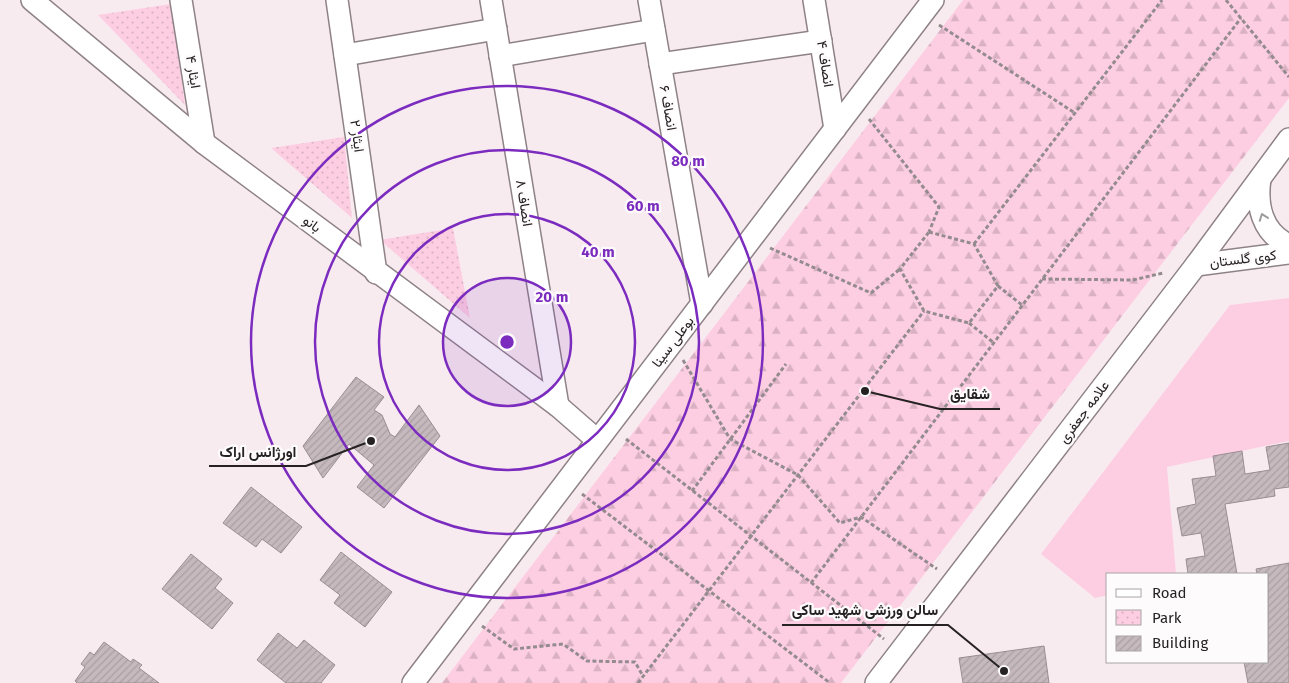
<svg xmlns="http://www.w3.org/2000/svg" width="1289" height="683" viewBox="0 0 1289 683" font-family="'Fira Sans',Vazirmatn,sans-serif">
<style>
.grass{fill:#fdcee2}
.forest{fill:url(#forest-firs)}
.park{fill:url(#park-dots)}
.building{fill:url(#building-hatch);stroke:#998d92}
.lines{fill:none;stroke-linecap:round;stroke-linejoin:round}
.minor-casing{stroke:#8e8287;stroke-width:24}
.path{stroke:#948b8f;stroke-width:3;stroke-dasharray:4 2.5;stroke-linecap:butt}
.minor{stroke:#fff;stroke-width:21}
.oneway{stroke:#9d9c9c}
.ring{fill:none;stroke:#7b2cbf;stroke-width:2.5}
.labels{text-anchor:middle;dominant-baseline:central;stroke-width:4.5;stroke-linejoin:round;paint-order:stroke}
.street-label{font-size:14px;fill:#262224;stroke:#fefbfc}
.centre{fill:#7b2cbf;stroke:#fefbfc;stroke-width:2.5}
.ring-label{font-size:15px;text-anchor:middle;font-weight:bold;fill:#7b2cbf;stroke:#fefbfc;stroke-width:4.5;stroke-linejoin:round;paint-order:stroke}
.leader{fill:none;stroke:#262224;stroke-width:2}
.callout-dot{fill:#262224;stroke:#fefbfc;stroke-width:2}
.callout-label{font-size:15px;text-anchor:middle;font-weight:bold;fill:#262224;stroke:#fefbfc;stroke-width:4.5;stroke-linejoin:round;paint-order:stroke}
</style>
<defs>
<pattern id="forest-firs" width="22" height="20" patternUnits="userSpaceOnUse" patternTransform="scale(1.25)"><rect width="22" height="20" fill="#fdcee2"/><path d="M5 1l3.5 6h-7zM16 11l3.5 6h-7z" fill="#d9b1c2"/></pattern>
<pattern id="park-dots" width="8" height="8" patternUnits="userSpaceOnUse" patternTransform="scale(1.25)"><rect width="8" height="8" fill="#fdcee2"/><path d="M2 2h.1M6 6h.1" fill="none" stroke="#d9b1c2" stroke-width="1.8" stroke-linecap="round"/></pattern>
<pattern id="building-hatch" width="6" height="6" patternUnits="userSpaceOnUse" patternTransform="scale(1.25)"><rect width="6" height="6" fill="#c5b9be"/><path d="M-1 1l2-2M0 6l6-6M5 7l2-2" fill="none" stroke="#a99fa3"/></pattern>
</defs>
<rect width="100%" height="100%" fill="#f8ebf0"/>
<polygon class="grass" points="1289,298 1289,441 1167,467 1176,574 1108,574 1108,595 1095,598 1041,554 1230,305"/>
<polygon class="forest" points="963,0 1289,0 1289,98 841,683 442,683"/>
<g class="park">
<polygon points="171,4 185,105 98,15"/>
<polygon points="344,137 352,218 271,148"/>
<polygon points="453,228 470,318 380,240"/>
</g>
<g class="building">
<polygon points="356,377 384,397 374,410 382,415 390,434 395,437 419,405 440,436 384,508 357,487 374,465 349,444 323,478 303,446"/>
<polygon points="1289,443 1289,487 1274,489 1275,496 1225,504 1237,574 1188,574 1186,559 1205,556 1201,533 1182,536 1177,508 1196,504 1192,479 1216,476 1213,456 1242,451 1245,474 1270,470 1266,447"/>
<polygon points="251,487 302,527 281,553 262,539 256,547 223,523"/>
<polygon points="341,552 392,592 365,627 334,603 340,595 320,580"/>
<polygon points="191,554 222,579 215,588 233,603 212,629 162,589"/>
<polygon points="1289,563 1289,683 1248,683 1244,662 1268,662 1268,574 1257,574 1256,569"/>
<polygon points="278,633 297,648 304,640 335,665 321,683 286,683 257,660"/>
<polygon points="104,642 131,662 133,659 142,665 139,668 159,683 77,683 75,681 85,667 81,664 90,652 94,655"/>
<polygon points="1044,646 1049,683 963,683 959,658"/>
</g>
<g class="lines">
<defs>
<g id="minor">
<polyline points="32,0 204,143 558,406 597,440"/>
<polyline points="181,0 204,143"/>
<polyline points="337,0 376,273"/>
<polyline points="491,0 558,406"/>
<polyline points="649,0 702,304"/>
<polyline points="814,0 835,129"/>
<polyline points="345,55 496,29"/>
<polyline points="500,56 654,30"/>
<polyline points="660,64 821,41"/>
<path d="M 1260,179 C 1256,205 1262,233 1289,245"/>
<polyline points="1196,265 1289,253"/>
<polyline points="413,683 933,0"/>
<polyline points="876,683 1196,265 1289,139"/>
</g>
</defs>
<use href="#minor" class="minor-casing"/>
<g class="path">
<polyline points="1226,0 1289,77"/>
<polyline points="939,25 1075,113"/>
<polyline points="869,119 939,207 929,232"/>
<polygon points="929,232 974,244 998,286 969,323 924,311 900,269"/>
<polyline points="974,244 1162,0"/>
<polyline points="770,248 871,293 900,269"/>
<polyline points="1042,279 1133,280 1163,273"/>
<polyline points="998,286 1022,305"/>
<polyline points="969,323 994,343"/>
<polyline points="683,360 730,439 798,475 840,523 861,517 937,569"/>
<polyline points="626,439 884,639"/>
<polyline points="692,491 786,364"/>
<polyline points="582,494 830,683"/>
<polyline points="811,583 1241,18"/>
<polyline points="482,626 514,649 563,644 587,661 635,662 643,676"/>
<polyline points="638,683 924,311"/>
</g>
<use href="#minor" class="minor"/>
</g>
<defs><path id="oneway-chevron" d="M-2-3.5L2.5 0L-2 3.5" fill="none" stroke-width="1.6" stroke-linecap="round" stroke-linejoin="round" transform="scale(1.25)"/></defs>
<use class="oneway" href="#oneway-chevron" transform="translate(1263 217) rotate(-110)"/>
<circle cx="507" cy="342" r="64" fill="#7b2cbf" fill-opacity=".12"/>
<g class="ring">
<circle cx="507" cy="342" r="64"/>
<circle cx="507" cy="342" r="128"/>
<circle cx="507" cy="342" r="192"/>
<circle cx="507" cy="342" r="256"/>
</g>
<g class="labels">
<g class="street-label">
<text transform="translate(825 64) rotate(81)">انصاف ۴</text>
<text transform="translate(193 72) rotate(81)">ایثار ۴</text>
<text transform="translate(668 108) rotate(80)">انصاف ۶</text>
<text transform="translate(357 136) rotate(82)">ایثار ۲</text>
<text transform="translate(524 203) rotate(81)">انصاف ۸</text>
<text transform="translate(312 224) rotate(37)">بانو</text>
<text transform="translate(1243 259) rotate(-7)">کوی گلستان</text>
<text transform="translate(673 342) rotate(-53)">بوعلی سینا</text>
<text transform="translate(1084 412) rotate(-53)">علامه جعفری</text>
</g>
</g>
<circle cx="507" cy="342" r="8" class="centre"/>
<g class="ring-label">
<text x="688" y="166">80 m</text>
<text x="643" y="211">60 m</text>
<text x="598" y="257">40 m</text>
<text x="552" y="302">20 m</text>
</g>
<path class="leader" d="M865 391L940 409H1000M371 441L306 466H209M1004 671L948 625H782"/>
<g class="callout-dot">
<circle cx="865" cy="391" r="5"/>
<circle cx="371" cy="441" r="5"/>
<circle cx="1004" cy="671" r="5"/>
</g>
<g class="callout-label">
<text x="970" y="399">شقایق</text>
<text x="258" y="457">اورژانس اراک</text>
<text x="865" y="615">سالن ورزشی شهید ساکی</text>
</g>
<rect x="1106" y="573" width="162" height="90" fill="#fefbfc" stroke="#a8a4a6"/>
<rect x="1116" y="589" width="25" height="8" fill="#ffffff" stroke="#a8a4a6"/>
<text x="1152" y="598" font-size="15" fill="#262224">Road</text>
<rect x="1116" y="610" width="25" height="15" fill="url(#park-dots)" stroke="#a8a4a6"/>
<text x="1152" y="623" font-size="15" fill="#262224">Park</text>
<rect x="1116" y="636" width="25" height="15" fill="url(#building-hatch)" stroke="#a8a4a6"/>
<text x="1152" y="648" font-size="15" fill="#262224">Building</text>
</svg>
